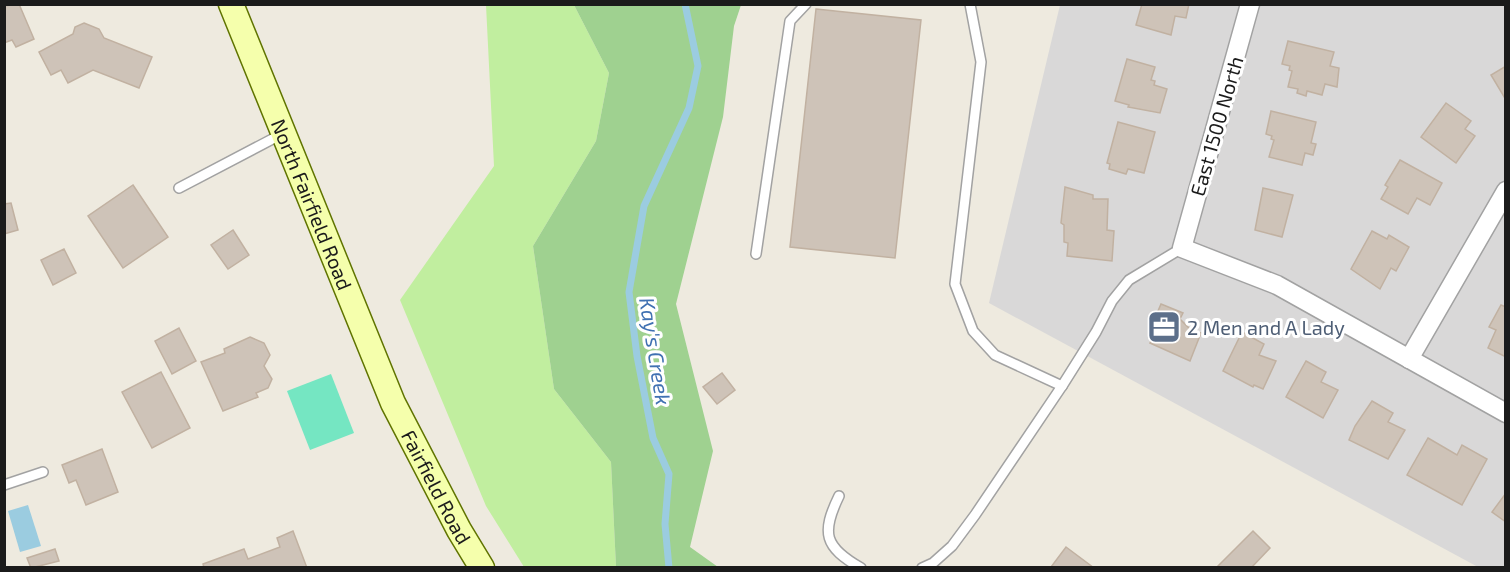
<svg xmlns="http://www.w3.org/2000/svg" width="1510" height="572" viewBox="0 0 1510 572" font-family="'Exo 2',sans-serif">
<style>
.residential{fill:#d9d8d8}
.grass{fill:#c1ee9f}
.forest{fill:#9fd190}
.pitch{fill:#75e6c2}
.water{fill:#9bcce0}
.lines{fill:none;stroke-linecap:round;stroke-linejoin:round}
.stream{stroke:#9bcce0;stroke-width:7}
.building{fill:#cec3b8;stroke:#c1b1a1;stroke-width:1.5}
.service-casing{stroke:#a2a2a2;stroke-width:12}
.minor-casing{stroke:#a2a2a2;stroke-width:21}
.secondary-casing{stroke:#607400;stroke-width:27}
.service{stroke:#fff;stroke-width:9}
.minor{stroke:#fff;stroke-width:18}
.secondary{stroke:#f5ffac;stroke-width:24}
.labels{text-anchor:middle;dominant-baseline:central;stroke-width:6;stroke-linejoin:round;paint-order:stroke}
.street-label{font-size:20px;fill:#1b1b1b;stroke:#fff}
.service-label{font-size:20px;fill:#4e5e75;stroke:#fff;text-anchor:start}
.water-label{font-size:21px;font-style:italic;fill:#4071b2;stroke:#fff}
</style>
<rect width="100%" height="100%" fill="#eeeadf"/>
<polygon class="residential" points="1060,5 1505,5 1505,567 1478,567 989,303"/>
<polygon class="grass" points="486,5 574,5 609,73 596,141 533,246 554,389 611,462 616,567 524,567 486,506 400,300 494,166"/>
<polygon class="forest" points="574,5 741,5 734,26 723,117 676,304 713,451 690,547 718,567 616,567 611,462 554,389 533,246 596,141 609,73"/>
<polygon class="pitch" points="331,374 354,433 310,450 287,391"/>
<polygon class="water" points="28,505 41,546 20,552 8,511"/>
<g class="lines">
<polyline class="stream" points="669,568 665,524 669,474 653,438 637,356 629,292 644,206 689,108 698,66 685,4"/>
</g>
<g class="building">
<polygon points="19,4 34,39 16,47 12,40 4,43 4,6"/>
<polygon points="1142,4 1189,4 1186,18 1175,16 1171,35 1136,25"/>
<polygon points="816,9 921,20 895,258 790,247"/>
<polygon points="84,23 99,29 104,38 152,57 139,88 93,70 68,83 61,70 51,75 39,52 73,34 75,27"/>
<polygon points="1288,41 1334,52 1330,66 1339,68 1337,87 1325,84 1322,95 1307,91 1306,96 1297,93 1298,89 1288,87 1292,71 1289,70 1290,66 1282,64"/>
<polygon points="1127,59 1155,67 1151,80 1155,81 1154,85 1167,89 1160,113 1128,107 1129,105 1115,101"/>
<polygon points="1506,66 1506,100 1491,75"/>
<polygon points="1446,103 1471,121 1465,129 1475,136 1456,163 1421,137"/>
<polygon points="1271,111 1316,122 1311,143 1316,144 1313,155 1305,153 1302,165 1269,157 1274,140 1271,139 1272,136 1266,134"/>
<polygon points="1118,122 1155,132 1144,173 1128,169 1126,174 1109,169 1110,164 1107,163"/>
<polygon points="1400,160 1442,183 1430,205 1417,198 1408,214 1381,199 1388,187 1385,185"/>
<polygon points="133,185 168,237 123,268 88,216"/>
<polygon points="1065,187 1093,195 1093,199 1108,199 1107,230 1114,231 1112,261 1067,256 1068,243 1064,242 1064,225 1061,223"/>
<polygon points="1263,188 1293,195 1282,237 1255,230"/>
<polygon points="11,203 18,230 4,234 4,204"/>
<polygon points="233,230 249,255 228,269 211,245"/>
<polygon points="1372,231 1387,239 1389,235 1409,247 1396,271 1391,268 1380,289 1351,269"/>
<polygon points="64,249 76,273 53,285 41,260"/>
<polygon points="1161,304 1183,313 1180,319 1190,329 1201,333 1190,361 1150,343 1157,327 1152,325"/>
<polygon points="1501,305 1506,307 1506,357 1488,348 1496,330 1489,327"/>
<polygon points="179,328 196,361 172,374 155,341"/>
<polygon points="1242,332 1264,344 1259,355 1276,361 1263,389 1254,385 1253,387 1223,371"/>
<polygon points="250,337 264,343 270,355 264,366 272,379 268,388 256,393 258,397 223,411 201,362 225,353 224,349"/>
<polygon points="1306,361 1326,372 1321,382 1338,390 1323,418 1286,397"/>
<polygon points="161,372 190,428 152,448 122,392"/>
<polygon points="722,373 735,390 717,404 703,387"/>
<polygon points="1372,401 1393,413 1388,422 1405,430 1388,459 1349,440 1355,426"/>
<polygon points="1428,438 1457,455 1462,445 1487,459 1462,505 1407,475"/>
<polygon points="102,449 118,492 86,505 76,480 69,483 62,465"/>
<polygon points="1506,493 1506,522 1492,512"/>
<polygon points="293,531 307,568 204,568 203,564 244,549 248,559 280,547 277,538"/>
<polygon points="1253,531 1270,548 1251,568 1216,568"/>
<polygon points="1066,547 1094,568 1051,567"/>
<polygon points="55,549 59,561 31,568 27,558"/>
</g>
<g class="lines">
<defs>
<g id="service">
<polyline points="970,4 981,62 955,284 973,331 995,355 1062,386"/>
<polyline points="179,188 282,134"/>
<polyline points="756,254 790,21 806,4"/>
<polyline points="4,485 43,472"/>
<path d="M 839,496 C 821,533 824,547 861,568"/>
<polyline points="922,568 933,563 952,546 975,515 1062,386 1096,332 1112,301 1129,280 1182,248"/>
</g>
<g id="minor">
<polyline points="1250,4 1182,248 1277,285 1506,413"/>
<polyline points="1409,359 1506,191"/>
</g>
<g id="secondary">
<path id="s1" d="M 231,4 L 393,403 L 459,530 L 482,568"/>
</g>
</defs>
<use href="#service" class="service-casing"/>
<use href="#minor" class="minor-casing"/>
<use href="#secondary" class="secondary-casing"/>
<use href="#service" class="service"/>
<use href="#minor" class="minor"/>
<use href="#secondary" class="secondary"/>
</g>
<defs>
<symbol id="office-square" viewBox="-11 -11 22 22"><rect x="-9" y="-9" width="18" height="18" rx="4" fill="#5c6f8a" stroke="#fff"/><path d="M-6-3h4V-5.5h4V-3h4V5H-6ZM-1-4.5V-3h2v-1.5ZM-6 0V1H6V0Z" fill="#fff"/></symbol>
</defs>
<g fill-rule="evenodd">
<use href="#office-square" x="1145" y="308" width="38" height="38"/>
</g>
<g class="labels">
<g class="street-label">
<text transform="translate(1216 126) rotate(-74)">East 1500 North</text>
<text stroke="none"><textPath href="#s1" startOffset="216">North Fairfield Road</textPath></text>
<text stroke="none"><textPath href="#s1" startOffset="525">Fairfield Road</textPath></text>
</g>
<g class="service-label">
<text x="1187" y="327">2 Men and A Lady</text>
</g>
<g class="water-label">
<text transform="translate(656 351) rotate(81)">Kay's Creek</text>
</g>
</g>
<rect width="1510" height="572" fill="none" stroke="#1b1b1b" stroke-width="12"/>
</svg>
